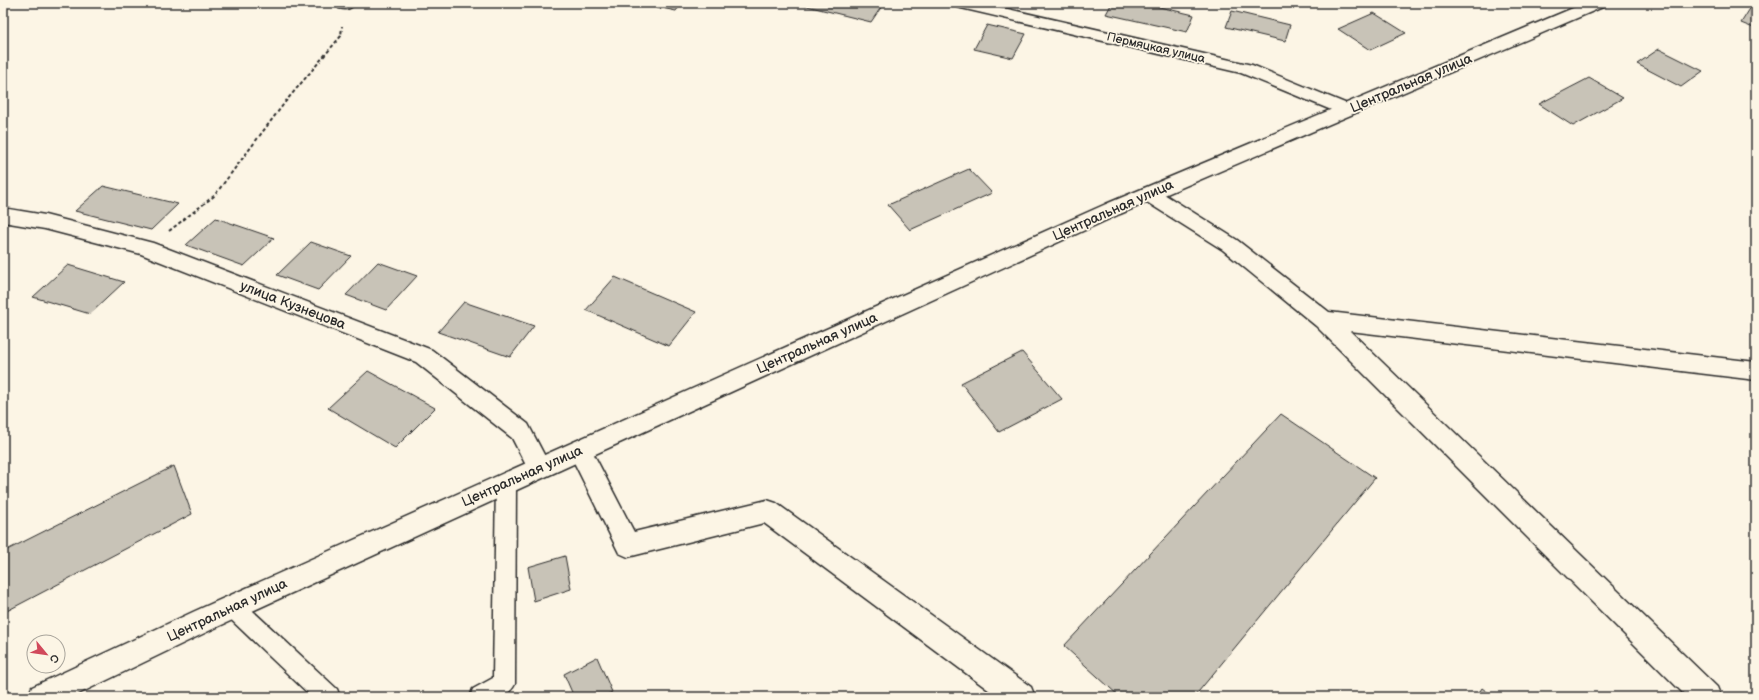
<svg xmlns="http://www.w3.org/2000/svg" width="1759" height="700" viewBox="0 0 1759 700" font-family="'Balsamiq Sans',sans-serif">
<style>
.building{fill:#c8c3b7;stroke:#2b2b2b}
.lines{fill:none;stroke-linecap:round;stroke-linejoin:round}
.service-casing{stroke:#2b2b2b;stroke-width:3}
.minor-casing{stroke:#2b2b2b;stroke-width:3}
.secondary-casing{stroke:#2b2b2b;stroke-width:3}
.path{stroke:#2b2b2b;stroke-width:2;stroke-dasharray:3.5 2.5;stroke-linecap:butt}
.service{fill:#fcf5e5;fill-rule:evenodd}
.minor{fill:#fcf5e5;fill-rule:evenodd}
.secondary{fill:#fcf5e5;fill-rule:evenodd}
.labels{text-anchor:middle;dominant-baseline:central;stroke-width:3.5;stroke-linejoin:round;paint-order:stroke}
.far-street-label{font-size:12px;fill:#2b2b2b;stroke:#fcf5e5}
.street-label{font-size:14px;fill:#2b2b2b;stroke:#fcf5e5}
</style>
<rect width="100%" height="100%" fill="#fcf5e5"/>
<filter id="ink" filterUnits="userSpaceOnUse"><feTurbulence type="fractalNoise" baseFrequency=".025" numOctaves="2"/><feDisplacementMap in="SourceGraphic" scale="8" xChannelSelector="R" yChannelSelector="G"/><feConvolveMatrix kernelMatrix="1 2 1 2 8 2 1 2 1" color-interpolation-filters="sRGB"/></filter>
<g filter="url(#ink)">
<g class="building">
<polygon points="638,3 682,3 676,11"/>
<polygon points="795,3 884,3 871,22"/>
<polygon points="1112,3 1142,3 1194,15 1187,32 1106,14"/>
<polygon points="1751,7 1756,9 1756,29 1741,23"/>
<polygon points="1232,11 1290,25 1285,41 1226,27"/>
<polygon points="1374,13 1406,33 1370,50 1338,29"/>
<polygon points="987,25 1026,34 1013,58 974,49"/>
<polygon points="1659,49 1703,71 1681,87 1637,64"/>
<polygon points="1589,78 1623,98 1573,126 1539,104"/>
<polygon points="969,169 992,193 910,230 888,205"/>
<polygon points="103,186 178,204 151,230 75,211"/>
<polygon points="216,218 274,238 244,266 186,245"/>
<polygon points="311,242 351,256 318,290 277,275"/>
<polygon points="378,262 417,276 386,310 346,295"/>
<polygon points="68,265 124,282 90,314 33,297"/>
<polygon points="615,277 696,312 669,346 586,310"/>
<polygon points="464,302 534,326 510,357 438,332"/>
<polygon points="1022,352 1062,399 999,432 961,383"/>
<polygon points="368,371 435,408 395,448 328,408"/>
<polygon points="1281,414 1375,478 1194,697 1120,697 1064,646"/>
<polygon points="174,466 192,514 3,613 3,552"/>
<polygon points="565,556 571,589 534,601 528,567"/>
<polygon points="597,657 612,692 603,697 574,697 564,674"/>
<polygon points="1482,688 1494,697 1476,697"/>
</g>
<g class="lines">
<defs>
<g id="service">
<path d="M 506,474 L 513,477 L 516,483 L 515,684 C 508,700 487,697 470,697 L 473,689 L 493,678 L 496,483 L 499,477 Z"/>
<polygon points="233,597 241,600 337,689 340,697 312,697 225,614 222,607 225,600"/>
</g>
<g id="minor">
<path d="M 338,3 L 355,3 C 351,9 347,10 339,8 L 337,5 Z"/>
<polygon points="953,3 982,3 1252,65 1352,106 1355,110 1352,114 1346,116 1241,73 961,8 955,6"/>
<polygon points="1149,187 1156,189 1237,240 1329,312 1756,362 1756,380 1350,331 1717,687 1721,697 1687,697 1316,326 1223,250 1142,199 1139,194 1142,189"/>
<polygon points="3,208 45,215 153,243 432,350 528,424 551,468 547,475 539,478 531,475 512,438 416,362 141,254 45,229 3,222"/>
<polygon points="580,440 588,443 634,532 767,500 776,503 1031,687 1035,697 998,697 764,523 628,557 619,553 568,450 572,443"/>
</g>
<polygon id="secondary" points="1585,3 1607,3 1605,6 1120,214 213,629 72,697 28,697 32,687 195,611 1106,204"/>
</defs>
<use href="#service" class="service-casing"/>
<use href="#minor" class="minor-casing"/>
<use href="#secondary" class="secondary-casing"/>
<polyline class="path" points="169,231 214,196 286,101 341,36 342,26"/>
<use href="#service" class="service"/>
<use href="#minor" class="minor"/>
<use href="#secondary" class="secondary"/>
</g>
</g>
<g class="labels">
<g class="far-street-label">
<text transform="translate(1156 48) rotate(13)">Пермяцкая улица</text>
</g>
<g class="street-label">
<text transform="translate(1411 83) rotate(-23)">Центральная улица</text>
<text transform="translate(1113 210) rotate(-24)">Центральная улица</text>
<text transform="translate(293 305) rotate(21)">улица Кузнецова</text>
<text transform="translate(817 343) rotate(-24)">Центральная улица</text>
<text transform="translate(522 476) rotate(-24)">Центральная улица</text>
<text transform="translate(227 610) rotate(-25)">Центральная улица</text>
</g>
</g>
<rect width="1759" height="700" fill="none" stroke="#fcf5e5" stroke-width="16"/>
<rect x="8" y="8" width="1743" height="684" fill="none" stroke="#2b2b2b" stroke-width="1.5" filter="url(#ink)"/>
<g transform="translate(46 654) rotate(119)"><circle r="19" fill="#fcf5e5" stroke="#a8a49b"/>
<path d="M0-3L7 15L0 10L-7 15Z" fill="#d1495b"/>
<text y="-6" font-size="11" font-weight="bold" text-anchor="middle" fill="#2b2b2b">С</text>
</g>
</svg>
